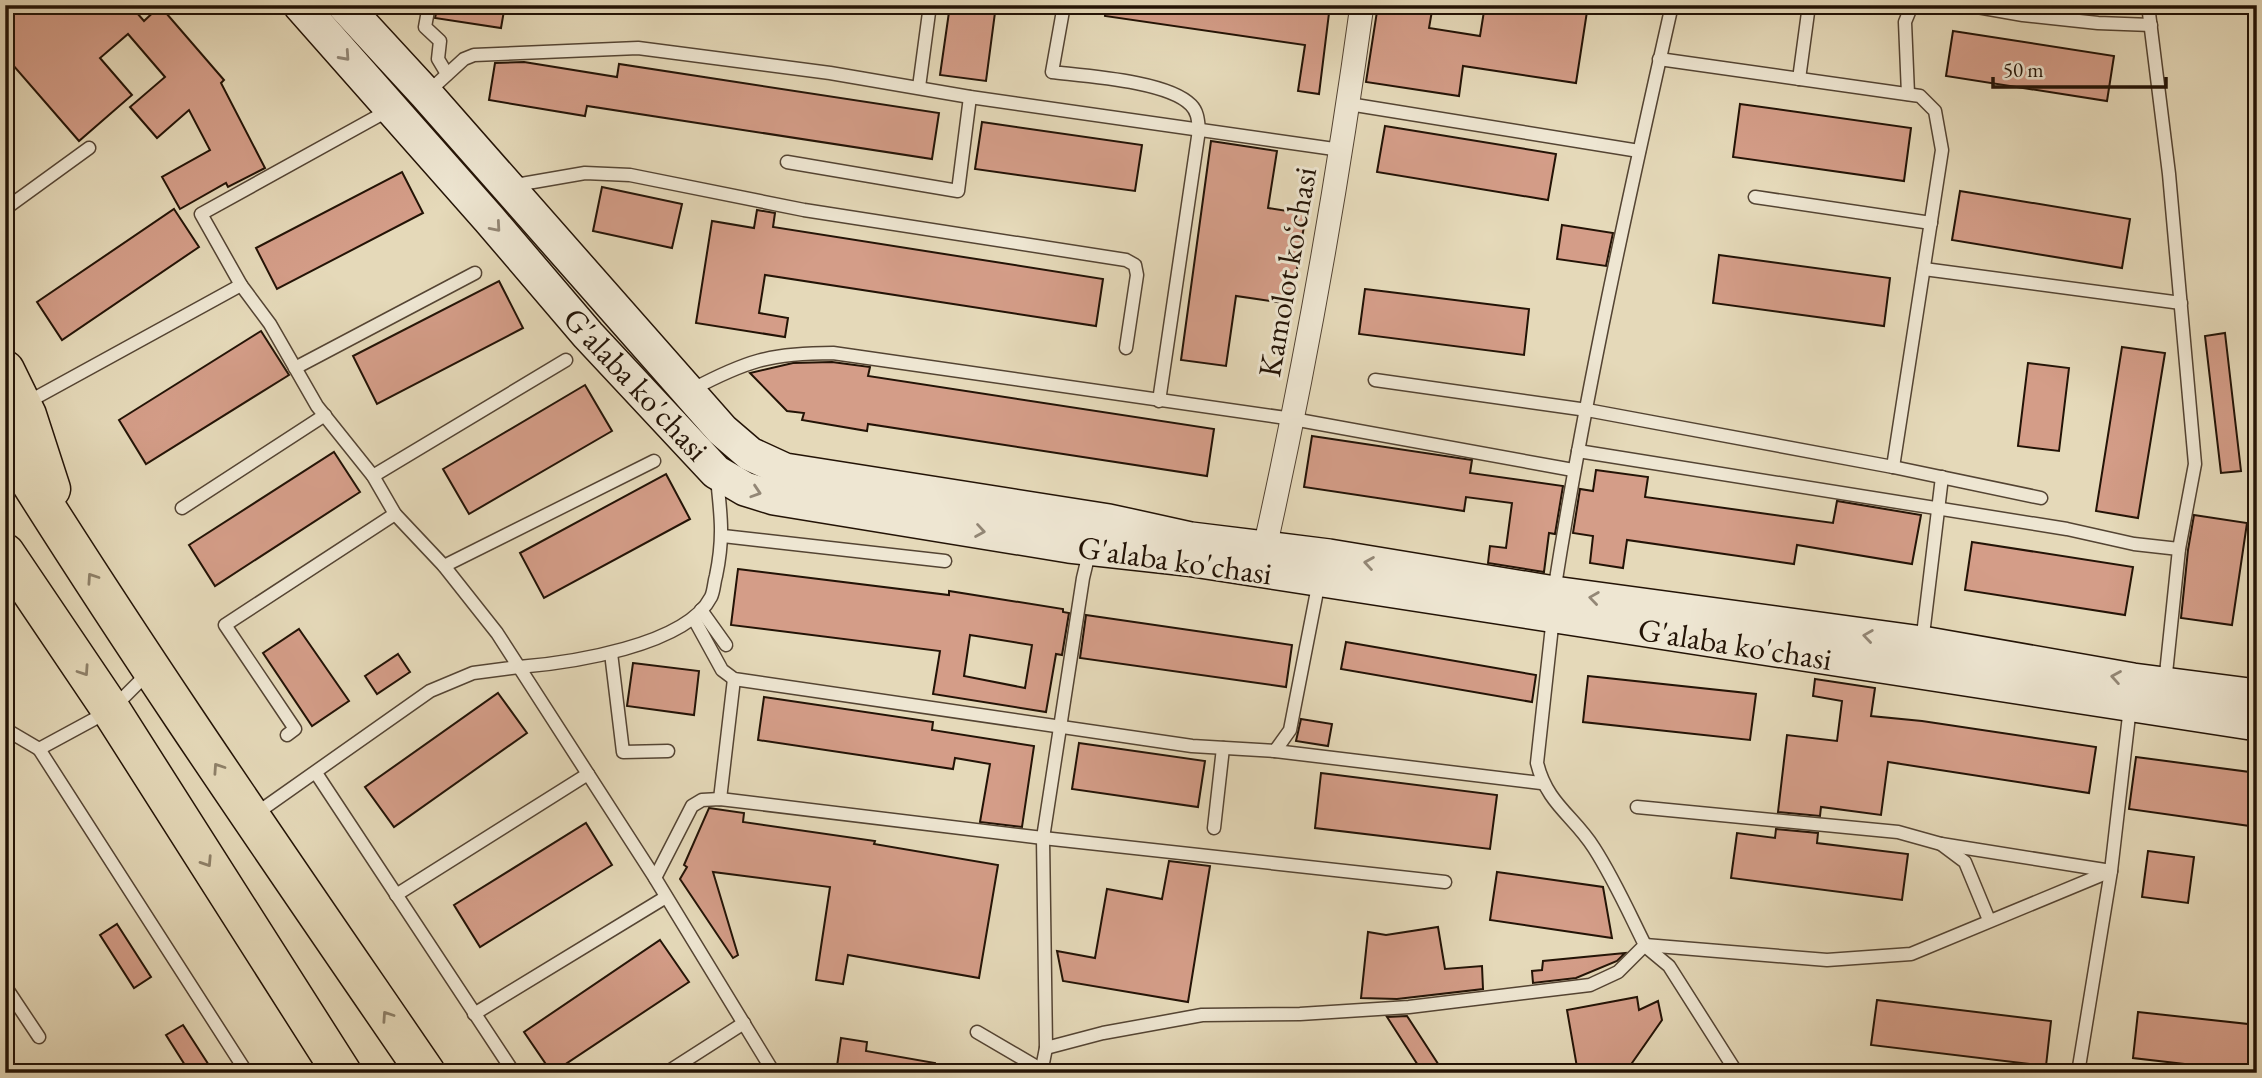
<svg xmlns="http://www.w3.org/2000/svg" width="2262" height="1078" viewBox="0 0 2262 1078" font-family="'EB Garamond',serif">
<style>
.building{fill:#d49d88;stroke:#231306;stroke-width:2;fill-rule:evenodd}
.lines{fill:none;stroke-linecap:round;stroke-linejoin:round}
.service-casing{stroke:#544433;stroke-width:15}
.minor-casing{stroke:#544433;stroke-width:25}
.secondary-casing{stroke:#231306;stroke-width:36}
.trunk-casing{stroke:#231306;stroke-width:41}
.service{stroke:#eee6d2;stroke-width:12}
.minor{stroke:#eee6d2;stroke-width:23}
.secondary{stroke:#eee6d2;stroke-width:33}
.trunk{stroke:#e5d9b9;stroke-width:38}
.oneway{stroke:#938776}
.oneway2{stroke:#8e8068}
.labels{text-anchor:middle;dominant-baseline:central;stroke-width:6;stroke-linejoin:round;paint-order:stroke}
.street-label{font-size:32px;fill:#231306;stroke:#eee6d2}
</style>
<rect width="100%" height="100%" fill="#e5d9b9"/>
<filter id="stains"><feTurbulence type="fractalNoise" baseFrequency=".00286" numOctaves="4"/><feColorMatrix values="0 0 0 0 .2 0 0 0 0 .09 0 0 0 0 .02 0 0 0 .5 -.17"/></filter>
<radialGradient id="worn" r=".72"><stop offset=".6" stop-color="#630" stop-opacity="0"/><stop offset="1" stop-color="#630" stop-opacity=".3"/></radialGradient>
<g class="building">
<polygon points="5,5 130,5 144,21 160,6 224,80 221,83 265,168 228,187 226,183 180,209 162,177 210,150 189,110 157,138 130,107 165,77 128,34 100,58 132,95 79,141 5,56"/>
<polygon points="438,5 505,5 501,28 435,18"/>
<polygon points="950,5 996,5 986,81 940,75"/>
<polygon points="1106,5 1330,5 1319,94 1298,91 1305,45 1105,16"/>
<polygon points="1378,5 1433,5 1429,28 1480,36 1485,5 1588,5 1576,83 1463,66 1459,96 1366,82"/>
<polygon points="1953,31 2114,56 2107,101 1946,76"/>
<polygon points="524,62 617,77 619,64 939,113 932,159 587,106 585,116 489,100 495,63"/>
<polygon points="1740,104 1911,128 1904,181 1733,157"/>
<polygon points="982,122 1142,145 1135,191 975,169"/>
<polygon points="1385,126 1556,154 1548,200 1377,172"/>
<polygon points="1211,141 1277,151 1268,208 1306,214 1291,304 1236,296 1226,366 1181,360"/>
<polygon points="402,172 423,213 277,289 256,248"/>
<polygon points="602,187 682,204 672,248 593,231"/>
<polygon points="1960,191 2130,219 2122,268 1952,240"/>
<polygon points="174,209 199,247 62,340 37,302"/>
<polygon points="757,210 775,213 773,227 1103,279 1096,326 765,275 759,313 788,318 785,337 696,323 712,221 754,228"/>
<polygon points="1562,225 1613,233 1606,266 1557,259"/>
<polygon points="1719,255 1890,278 1884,326 1713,303"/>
<polygon points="499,281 523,328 377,404 353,356"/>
<polygon points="1365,289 1529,309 1524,355 1359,334"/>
<polygon points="261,331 289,375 146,464 119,420"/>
<polygon points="2225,333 2241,471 2221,473 2205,336"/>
<polygon points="2122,347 2165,353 2138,518 2096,511"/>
<polygon points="832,362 870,367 868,376 1214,429 1207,476 868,424 867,431 802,420 804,413 787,411 750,373 793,363"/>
<polygon points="2028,363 2069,368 2059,451 2018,446"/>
<polygon points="585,385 612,431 469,514 443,469"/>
<polygon points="1312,436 1472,460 1470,473 1563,486 1555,534 1549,533 1544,572 1488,563 1490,546 1506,548 1512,503 1466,497 1464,511 1304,487"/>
<polygon points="334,452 360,492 215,586 189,545"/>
<polygon points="1596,470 1648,477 1645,497 1833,523 1837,501 1921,515 1912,564 1797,545 1794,564 1627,540 1623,568 1590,563 1593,536 1573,533 1580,489 1593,491"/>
<polygon points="666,474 690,519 544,598 520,553"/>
<polygon points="2194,515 2247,523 2232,625 2181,618 2188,550"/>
<polygon points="1972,542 2133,567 2125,615 1965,590"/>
<path d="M 738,569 L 949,595 L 949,591 L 1063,609 L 1063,612 L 1069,613 L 1062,655 L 1056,654 L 1046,712 L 933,694 L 940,651 L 731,625 ZM 970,635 L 1032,645 L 1025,688 L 964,676 Z"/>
<polygon points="1086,615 1292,645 1286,687 1080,658"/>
<polygon points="299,629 349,701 312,726 263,653"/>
<polygon points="1346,642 1536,675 1532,702 1341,669"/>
<polygon points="398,654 410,672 377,694 365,676"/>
<polygon points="633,663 699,671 694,715 627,706"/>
<polygon points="1588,676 1756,694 1750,740 1583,722"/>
<polygon points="1815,679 1875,688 1871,716 1922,721 2096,747 2089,793 1888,762 1881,815 1821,807 1820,816 1778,812 1787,735 1837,741 1842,701 1813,696"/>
<polygon points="498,693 527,733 394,827 365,787"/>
<polygon points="764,697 933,722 932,730 1034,746 1022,827 980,822 990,764 955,758 953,769 758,740"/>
<polygon points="1301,719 1332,724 1328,746 1296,741"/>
<polygon points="1079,743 1205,761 1198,807 1072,789"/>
<polygon points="2136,757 2257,773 2257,827 2129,809"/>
<polygon points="1321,773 1497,795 1490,849 1315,828"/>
<polygon points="709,808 744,813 743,822 875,841 874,844 998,865 979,978 848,955 843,984 816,980 830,887 713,872 738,955 733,958 680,879 687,867 684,865"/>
<polygon points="586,823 612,865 480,947 454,905"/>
<polygon points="1776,829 1818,833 1817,843 1908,854 1902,900 1731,878 1737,833 1775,838"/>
<polygon points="2148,851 2194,857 2188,903 2142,897"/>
<polygon points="1169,861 1210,866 1188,1002 1063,981 1057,951 1095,958 1107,889 1162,899"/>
<polygon points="1497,872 1603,887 1612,938 1490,920"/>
<polygon points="117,924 151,977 134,988 100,935"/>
<polygon points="1438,927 1445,969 1482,966 1483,989 1397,999 1361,998 1368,932 1386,935"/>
<polygon points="660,940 689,982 552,1073 524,1032"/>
<polygon points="1625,953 1617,961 1576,978 1533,983 1532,971 1542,970 1543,961"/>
<polygon points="1637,997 1639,1010 1658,1001 1662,1020 1625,1073 1578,1073 1567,1010"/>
<polygon points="1877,1000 2051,1021 2046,1066 1871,1045"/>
<polygon points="2138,1012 2257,1025 2254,1072 2133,1058"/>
<polygon points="1407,1016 1444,1073 1423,1073 1387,1017"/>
<polygon points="183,1025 214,1073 190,1073 166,1035"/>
<polygon points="841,1038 867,1042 866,1051 935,1063 934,1073 836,1073"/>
</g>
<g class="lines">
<defs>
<g id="service">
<polyline points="429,5 425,27 440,41 438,59 447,74"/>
<path d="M 1064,5 L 1052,72 C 1086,76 1168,81 1191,105 C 1198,112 1198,121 1199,130 L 1159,401"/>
<polyline points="1966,5 2023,15 2098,23 2151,25"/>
<polyline points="2148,5 2169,174 2195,464 2179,549 2165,683"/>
<polyline points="1659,59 1920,96 1935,111 1942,150 1893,467"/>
<polyline points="1799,79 1809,5"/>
<polyline points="919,87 930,5"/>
<polyline points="428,92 464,59 474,55 638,48 830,73 970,97 1341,150"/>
<polyline points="1908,94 1905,22 1912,5"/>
<polyline points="1349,104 1639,151"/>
<polyline points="787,162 958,191 970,97"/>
<polyline points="510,186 585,173 630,175 804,210 1126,260 1135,265 1137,275 1126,348"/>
<polyline points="1755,197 1931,223"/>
<polyline points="5,209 89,148"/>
<polyline points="1924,269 2181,303"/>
<polyline points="241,285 270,324 317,406 373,476 395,514 444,566 497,633 519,667 473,673 430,691 254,815"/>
<polyline points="295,368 475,273"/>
<polyline points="1375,380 1587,410 1893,467 2041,498"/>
<path d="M 691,390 C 746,361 770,353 833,353 L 1293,419 L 1573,470"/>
<polyline points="26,403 241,285 201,214 389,110"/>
<polyline points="1578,451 2067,529 2134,544 2179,549"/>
<polyline points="373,476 566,360"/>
<path d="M 717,479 C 721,516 724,538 716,576 C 714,582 714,591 711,597 C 686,646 569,663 519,667 L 655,878 L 774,1073"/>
<polyline points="182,508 325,415"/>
<polyline points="723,536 945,561"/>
<polyline points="444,566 654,461"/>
<path d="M 1554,592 C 1585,394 1628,200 1672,5"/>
<polyline points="701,610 726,645"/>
<polyline points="694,619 722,670 734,679 1192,746 1275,751 1290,730 1319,581"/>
<polyline points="1922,643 1942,477"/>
<polyline points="611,653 623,752 668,751"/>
<polyline points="5,729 39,749 111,710 149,672"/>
<polyline points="287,735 295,729 225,625 395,514"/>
<polyline points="39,749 247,1073"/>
<polyline points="1275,751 1541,783"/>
<polyline points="316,773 514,1073"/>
<polyline points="720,799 734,679"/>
<polyline points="1637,807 1898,832 1941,844 1965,862 1989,920"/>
<polyline points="1214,828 1223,748"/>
<polyline points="655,878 692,806 702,800 720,799 1043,838 1445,882"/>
<polyline points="396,895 588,774"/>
<polyline points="1645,945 1827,960 1911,954 2111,871 1941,844"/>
<polyline points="1645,946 1669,966 1737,1073"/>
<polyline points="5,986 39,1037"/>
<polyline points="474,1014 666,897"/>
<polyline points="977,1032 1042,1070"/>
<path d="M 1046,1048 L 1103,1033 L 1202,1015 L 1300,1014 L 1409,1007 L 1590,985 L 1618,972 L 1645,945 C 1629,913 1614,879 1594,848 C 1574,816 1547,804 1537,763 L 1553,617"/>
<polyline points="666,1073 744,1023"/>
<polyline points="1041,1073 1046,1048 1043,838 1083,578 1090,549"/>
<polyline points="2078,1073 2111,871 2130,707"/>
</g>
<path id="minor" d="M 1265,547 C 1305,368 1337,187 1362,5"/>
<g id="secondary">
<polyline points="300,5 489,219 588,335 716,472 745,489 774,498 1069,546 1187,559 2257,724"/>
<polyline points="344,5 426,94 722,430 750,454 785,470 1109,521 1191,539 1329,556 1554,593 1922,643 2133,680 2257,696"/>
</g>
<g id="trunk">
<polyline points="5,370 27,415 51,489"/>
<path d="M 5,442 C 139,657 283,864 426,1073"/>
<polyline points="5,553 111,710 342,1073"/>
</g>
</defs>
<use href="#service" class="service-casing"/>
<use href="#minor" class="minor-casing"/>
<use href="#secondary" class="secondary-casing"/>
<use href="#trunk" class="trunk-casing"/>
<use href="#service" class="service"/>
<use href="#minor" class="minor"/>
<use href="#secondary" class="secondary"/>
<use href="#trunk" class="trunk"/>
</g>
<defs><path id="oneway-chevron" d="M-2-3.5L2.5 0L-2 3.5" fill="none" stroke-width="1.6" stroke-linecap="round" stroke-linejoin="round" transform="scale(1.75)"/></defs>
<g class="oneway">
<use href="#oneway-chevron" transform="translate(345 56) rotate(48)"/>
<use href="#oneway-chevron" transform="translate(496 227) rotate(49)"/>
<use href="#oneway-chevron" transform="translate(756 492) rotate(18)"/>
<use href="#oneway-chevron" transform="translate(980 531) rotate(9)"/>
<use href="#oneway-chevron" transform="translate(1369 563) rotate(-171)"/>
<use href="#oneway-chevron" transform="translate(1594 598) rotate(-172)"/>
<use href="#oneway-chevron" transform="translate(1868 636) rotate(-172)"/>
<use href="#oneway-chevron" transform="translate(2116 677) rotate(-170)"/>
</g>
<g class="oneway2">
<use href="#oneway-chevron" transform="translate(92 578) rotate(-124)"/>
<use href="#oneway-chevron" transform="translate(84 671) rotate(56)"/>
<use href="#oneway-chevron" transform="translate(218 768) rotate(-124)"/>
<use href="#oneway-chevron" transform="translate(207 862) rotate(57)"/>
<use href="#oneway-chevron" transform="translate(387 1016) rotate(-124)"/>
</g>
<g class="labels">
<g class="street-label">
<text transform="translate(1287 272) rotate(-80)">Kamolot koʻchasi</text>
<text transform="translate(636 384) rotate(47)">G'alaba ko'chasi</text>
<text transform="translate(1175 560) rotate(8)">G'alaba ko'chasi</text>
<text transform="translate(1735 644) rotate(9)">G'alaba ko'chasi</text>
</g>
</g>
<rect width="2262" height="1078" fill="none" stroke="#e5d9b9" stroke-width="28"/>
<rect x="7" y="7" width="2248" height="1064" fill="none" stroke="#231306" stroke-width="3.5"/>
<rect x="14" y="14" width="2234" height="1050" fill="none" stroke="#231306" stroke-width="2"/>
<path d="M1993 77v10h173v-10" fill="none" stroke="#231306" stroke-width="3.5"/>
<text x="2003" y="77" font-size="21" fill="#231306" stroke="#eee6d2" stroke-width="5" paint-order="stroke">50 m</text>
<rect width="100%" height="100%" filter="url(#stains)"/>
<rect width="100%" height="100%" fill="url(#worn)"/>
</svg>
